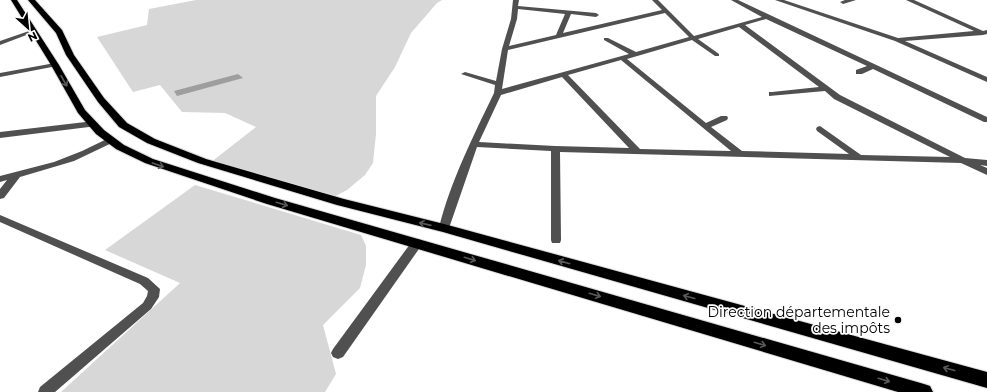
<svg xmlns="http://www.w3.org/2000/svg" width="987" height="392" viewBox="0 0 987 392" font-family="Montserrat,sans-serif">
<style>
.green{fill:#d7d7d7}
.water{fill:#9e9e9e}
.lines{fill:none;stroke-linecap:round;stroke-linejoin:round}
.highway-casing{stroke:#dbdbdb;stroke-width:2}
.minor{fill:#505050;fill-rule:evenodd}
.highway{fill:#000;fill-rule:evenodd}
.oneway{stroke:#595959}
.poi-dot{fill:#000;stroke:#fff;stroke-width:1.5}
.labels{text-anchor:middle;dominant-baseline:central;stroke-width:3.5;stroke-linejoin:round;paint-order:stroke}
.near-poi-label{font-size:14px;fill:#000;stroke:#fff;text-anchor:end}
</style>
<rect width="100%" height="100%" fill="#fff"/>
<g class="green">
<polygon points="196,0 442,0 437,3 411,33 395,67 376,96 376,134 373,163 365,175 347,190 328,200 206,166 256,127 225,113 182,112 160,85 133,92 97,37 147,25 149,9"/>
<polygon points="195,185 361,235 366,246 366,265 360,288 323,325 336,374 325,392 61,392 180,283 105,250"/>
</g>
<polygon class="water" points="238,74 243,78 177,96 174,91"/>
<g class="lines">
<defs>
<g id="highway">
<polygon points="11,0 17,0 59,65 85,110 104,130 124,145 153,159 275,198 924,384 930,386 933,392 898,392 267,204 145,163 116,149 96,134 78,113 51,65"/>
<polygon points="28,0 35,0 62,30 74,55 104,98 127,123 155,139 206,159 344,199 444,224 987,372 987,388 443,232 337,205 198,163 147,143 119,127 98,102 66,55 56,33"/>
</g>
</defs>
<use href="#highway" class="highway-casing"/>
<g class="minor">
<path d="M 513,0 L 519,0 L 518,6 L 596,13 L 599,15 L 596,17 L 571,14 L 563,33 L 662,10 L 652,0 L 658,0 L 694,36 L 762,17 L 731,0 L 738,0 L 987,117 L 987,122 L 984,122 L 873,69 L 862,74 L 856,74 L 856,70 L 867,66 L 766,19 L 745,25 L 840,95 L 965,158 L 987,160 L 987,166 L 980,165 L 987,168 L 987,175 L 961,163 L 560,152 L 561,240 L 560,243 L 552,243 L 551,240 L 551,151 L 477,147 L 448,231 L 440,231 L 439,228 C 450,182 474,135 494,93 L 495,85 L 461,74 L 465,72 L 496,81 L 502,49 L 511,19 ZM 518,9 L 565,14 L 556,35 L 509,46 L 517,19 ZM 665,13 L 689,37 L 636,52 L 608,38 L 604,38 L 604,40 L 629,54 L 502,89 L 508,50 ZM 739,27 L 819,87 L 772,92 L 769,92 L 769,96 L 825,91 L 834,99 L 950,157 L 861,155 L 820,126 L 817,127 L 816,129 L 817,131 L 849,154 L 742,151 L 711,127 L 727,120 L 728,118 L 727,116 L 721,116 L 706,123 L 627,59 L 692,40 L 715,56 L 719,56 L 719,54 L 698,39 ZM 621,60 L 731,151 L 640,149 L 568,75 ZM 562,77 L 629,148 L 555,146 L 479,142 L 501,95 Z"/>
<polygon points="775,0 784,0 898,38 974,31 906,0 914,0 983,31 987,30 987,34 983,35 905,41 987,77 987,82 895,41"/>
<polygon points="845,0 856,0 843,4 840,2"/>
<polygon points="32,30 37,31 0,45 0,41"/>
<polygon points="55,63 59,65 57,66 0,77 0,73"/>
<polygon points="94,121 98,124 97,126 0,138 0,132"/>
<polygon points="111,137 115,140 114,142 74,161 20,177 4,198 0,199 0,189 7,180 0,182 0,176 54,162 82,151"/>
<polygon points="0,215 148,278 160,289 159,297 151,309 55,392 38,392 40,387 143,303 147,296 148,291 140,284 0,222"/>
<polygon points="417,239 421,240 423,243 421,246 343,357 338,359 333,357 331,353 333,349 413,240"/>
</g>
<use href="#highway" class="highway"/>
</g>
<defs><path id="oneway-shaft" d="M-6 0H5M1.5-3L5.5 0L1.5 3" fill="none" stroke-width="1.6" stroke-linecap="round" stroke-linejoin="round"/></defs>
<g class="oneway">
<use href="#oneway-shaft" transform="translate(64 81) rotate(61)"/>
<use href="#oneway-shaft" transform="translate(158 165) rotate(19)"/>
<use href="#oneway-shaft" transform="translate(282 204) rotate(16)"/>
<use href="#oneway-shaft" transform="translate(425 224) rotate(-167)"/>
<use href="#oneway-shaft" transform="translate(470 259) rotate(16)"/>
<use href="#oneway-shaft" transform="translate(564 262) rotate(-164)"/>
<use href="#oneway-shaft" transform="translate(595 295) rotate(16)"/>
<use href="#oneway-shaft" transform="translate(689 297) rotate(-165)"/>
<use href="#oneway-shaft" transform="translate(760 344) rotate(16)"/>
<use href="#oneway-shaft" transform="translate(949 369) rotate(-165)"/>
<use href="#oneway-shaft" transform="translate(884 380) rotate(16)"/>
</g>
<circle class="poi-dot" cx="898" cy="320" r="4"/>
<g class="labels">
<g class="near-poi-label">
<text x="890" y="312">Direction départementale<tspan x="890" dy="16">des impôts</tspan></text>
</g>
</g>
<g transform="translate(28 28) rotate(153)" stroke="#ffffff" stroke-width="3" paint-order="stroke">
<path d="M0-3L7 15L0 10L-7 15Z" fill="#000000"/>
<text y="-6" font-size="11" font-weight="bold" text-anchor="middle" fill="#000000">N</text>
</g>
</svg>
